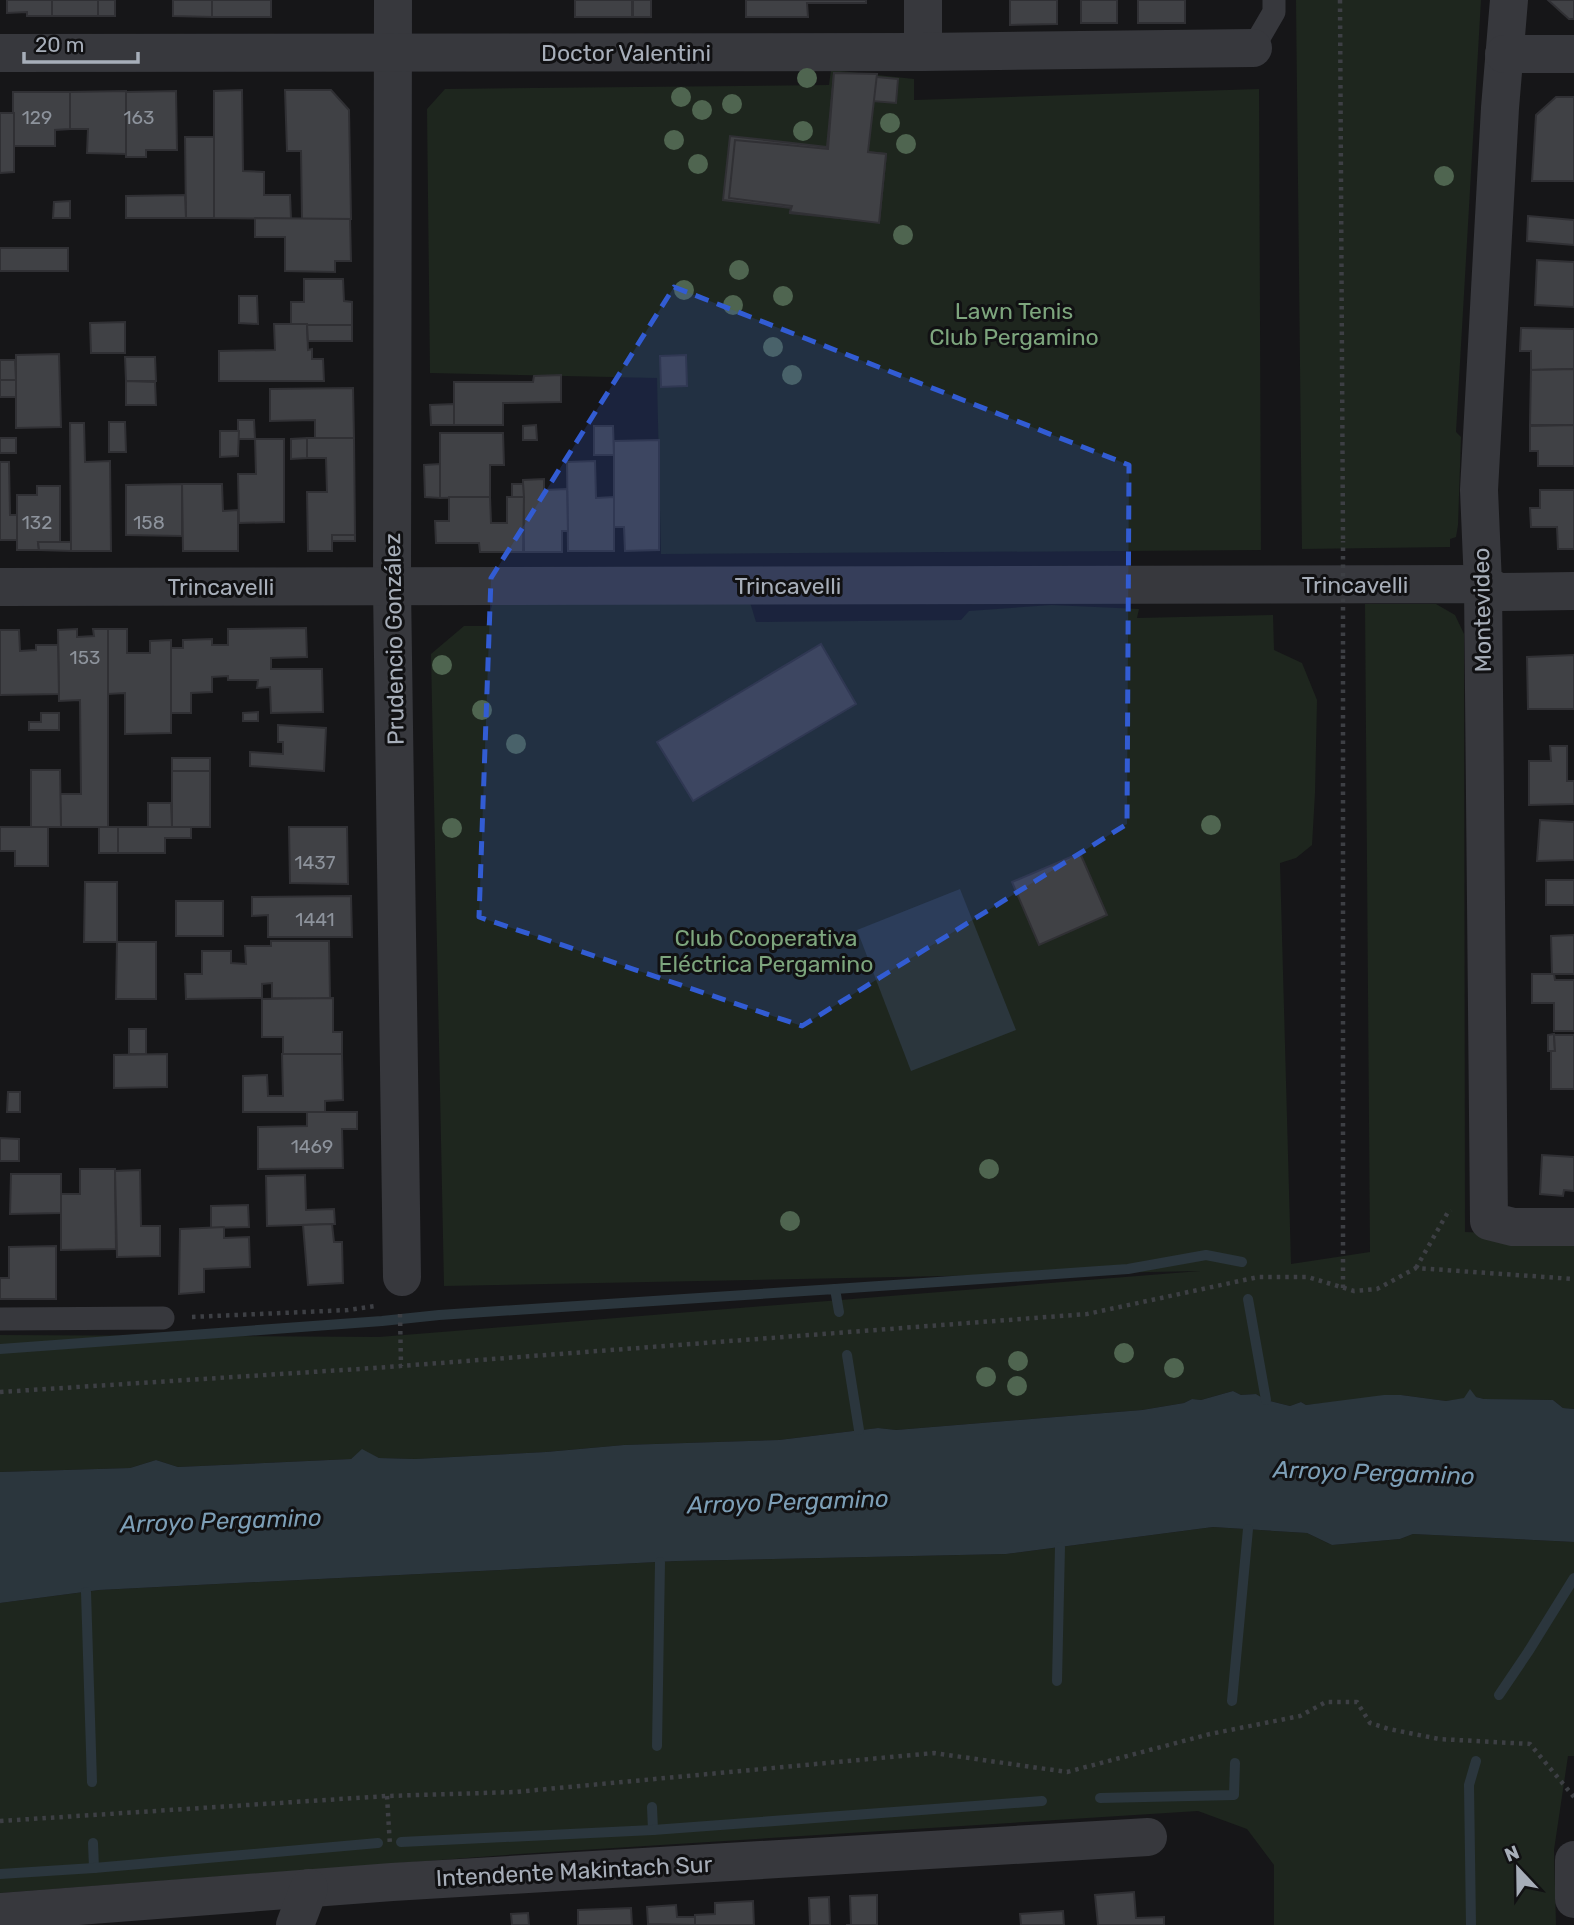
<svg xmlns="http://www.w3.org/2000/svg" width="1574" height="1925" viewBox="0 0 1574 1925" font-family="Rubik,sans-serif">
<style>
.green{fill:#1e261e}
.water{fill:#2b363d}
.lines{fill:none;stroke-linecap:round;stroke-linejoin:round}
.stream{stroke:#2b363d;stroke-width:10}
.building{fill:#404145;stroke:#303034;stroke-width:2}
.path{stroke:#3d3f44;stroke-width:4.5;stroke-dasharray:3.5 5;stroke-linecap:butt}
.service{stroke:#37383d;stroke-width:23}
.minor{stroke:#37383d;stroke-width:38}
.path-bridge{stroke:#3d3f44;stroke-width:4.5;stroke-dasharray:3.5 5;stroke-linecap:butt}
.tree{fill:#4f6550}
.marked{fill:#325cd3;fill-opacity:0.2;stroke:#325cd3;stroke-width:5;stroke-dasharray:14 9;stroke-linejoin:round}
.labels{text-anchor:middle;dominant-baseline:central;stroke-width:6;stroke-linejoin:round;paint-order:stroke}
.number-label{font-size:19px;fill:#8d939c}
.street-label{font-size:23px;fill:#a7aeb9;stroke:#111113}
.park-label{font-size:23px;fill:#7da57d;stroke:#111113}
.water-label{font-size:24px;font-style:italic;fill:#7c9eb6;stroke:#111113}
</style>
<rect width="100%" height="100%" fill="#161618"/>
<g class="green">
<polygon points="1296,0 1481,0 1456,432 1461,437 1458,525 1456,537 1450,539 1450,547 1302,549"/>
<polygon points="831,70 914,79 914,100 1259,89 1261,550 661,554 657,378 430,373 427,109 445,89 829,85"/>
<polygon points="749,599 756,622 961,620 969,611 1051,605 1139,609 1137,618 1273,615 1274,650 1302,663 1317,700 1315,793 1312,845 1296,858 1280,863 1291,1264 1370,1252 1365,604 1436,604 1455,615 1464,634 1465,1232 1574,1236 1574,1409 1563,1408 1553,1400 1484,1399 1476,1397 1446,1401 1401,1395 1306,1405 1301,1402 1290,1406 1266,1400 1256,1394 1241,1395 1233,1391 1201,1400 1192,1399 1184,1403 1142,1410 896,1430 878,1428 779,1440 624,1445 546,1452 415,1459 379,1458 362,1450 351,1459 178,1467 156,1460 130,1468 0,1472 0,1335 379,1337 1200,1271 444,1286 431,654 464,626 486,626 492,605"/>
<polygon points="1213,1527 1307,1533 1332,1545 1400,1539 1413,1534 1574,1542 1574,1756 1568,1756 1554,1850 1556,1925 1274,1925 1274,1865 1247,1829 1198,1811 519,1854 0,1893 0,1603 99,1590 677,1561 1006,1554"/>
</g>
<g class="water">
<polygon points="960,889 1016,1030 911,1071 857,930"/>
<polygon points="1470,1389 1476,1397 1484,1399 1553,1400 1563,1408 1574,1409 1574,1542 1413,1534 1400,1539 1332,1545 1307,1533 1213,1527 1006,1554 677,1561 99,1590 0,1603 0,1472 130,1468 156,1460 178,1467 351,1459 362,1449 379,1458 415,1459 546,1452 624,1445 779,1440 878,1428 896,1430 1142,1410 1184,1403 1192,1399 1201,1400 1233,1391 1241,1395 1256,1394 1266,1400 1290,1406 1301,1402 1306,1405 1384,1395 1401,1395 1446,1401 1464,1398"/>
</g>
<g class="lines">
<g class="stream">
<polyline points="835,1289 1128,1269 1206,1255 1242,1262"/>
<polyline points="1248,1299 1266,1400"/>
<polyline points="0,1349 382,1321 439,1315 835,1289 839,1312"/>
<polyline points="847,1355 859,1430"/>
<polyline points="86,1592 92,1782"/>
<polyline points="1057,1681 1060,1547"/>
<polyline points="1499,1695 1528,1652 1574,1578"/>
<polyline points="1232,1701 1248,1529"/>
<polyline points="657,1746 660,1562"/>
<polyline points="1100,1798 1234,1795 1235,1763"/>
<polyline points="652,1807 653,1830"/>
<polyline points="401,1842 653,1830 1042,1801"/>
<polyline points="93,1843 94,1868"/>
<polyline points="0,1874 94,1868 378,1843"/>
<polyline points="1471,1925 1469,1785 1476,1761"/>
</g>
</g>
<g class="building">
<polygon points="7,0 52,0 52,16 27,16 27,12 7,13"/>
<rect x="52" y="0" width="46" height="16"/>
<rect x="98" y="0" width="17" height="16"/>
<polygon points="173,0 212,0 212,17 173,16"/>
<rect x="212" y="0" width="59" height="17"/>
<rect x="575" y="0" width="57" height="17"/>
<rect x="633" y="0" width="18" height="17"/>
<polygon points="746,0 866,0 866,3 807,3 808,17 746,17"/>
<polygon points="1010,0 1057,0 1057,24 1010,25"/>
<rect x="1081" y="0" width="36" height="23"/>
<rect x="1138" y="0" width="47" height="23"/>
<polygon points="1548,0 1574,0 1574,19 1569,19"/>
<polygon points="834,73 898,79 896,103 872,101 866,152 886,154 879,222 790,213 791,208 723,200 730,136 827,147"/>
<polygon points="834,73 877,74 868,152 886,154 879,223 790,212 792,206 729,198 735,140 828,149"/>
<polygon points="242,90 243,171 264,172 264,195 290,195 291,219 214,218 214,91"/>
<polygon points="285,90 331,90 349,110 351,219 302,219 301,151 287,151"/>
<polygon points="126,91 126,154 87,153 88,129 70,129 70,92"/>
<polygon points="176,91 177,150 146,150 146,157 126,157 126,92"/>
<polygon points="13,92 70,92 70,129 55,130 55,146 13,146"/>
<polygon points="1556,97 1574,97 1574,181 1532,181 1536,115"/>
<polygon points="0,113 14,113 14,172 0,173"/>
<polygon points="185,137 214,137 214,218 186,218"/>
<polygon points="185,195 186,218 126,218 126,196"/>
<polygon points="70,201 70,218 53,218 54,202"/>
<polygon points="1528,216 1574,220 1574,245 1527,241"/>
<polygon points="255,218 350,219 351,261 335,261 335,272 285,271 285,237 255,237"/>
<rect x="0" y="248" width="68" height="23"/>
<polygon points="1537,260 1574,262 1574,307 1535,305"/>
<polygon points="304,279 343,279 344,301 352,302 352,325 291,325 291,302 304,302"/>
<polygon points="239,296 257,296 258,324 239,323"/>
<polygon points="125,322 125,353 91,353 90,323"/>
<polygon points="274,324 307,324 308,350 312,349 312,359 323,359 324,381 219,381 219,351 275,350"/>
<polygon points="307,325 352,325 352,341 308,341"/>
<polygon points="1521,328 1574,329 1574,369 1531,370 1531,351 1520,351"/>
<polygon points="59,354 61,427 16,428 16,355"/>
<polygon points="686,355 687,386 661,387 660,356"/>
<polygon points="125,357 155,357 156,381 126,381"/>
<polygon points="0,360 15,360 16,380 0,380"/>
<polygon points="1574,369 1574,425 1530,425 1531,370"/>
<polygon points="561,375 561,402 503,403 503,425 454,425 454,382 533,382 534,376"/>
<rect x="0" y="380" width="16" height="17"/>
<polygon points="126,381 155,382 156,405 126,405"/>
<polygon points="353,388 354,438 315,439 315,420 270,421 270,389"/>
<polygon points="454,404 454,425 431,425 430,405"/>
<polygon points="238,420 254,420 255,439 238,439"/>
<polygon points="109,422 125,422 126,452 109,452"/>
<polygon points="70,423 84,423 85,462 110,461 111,551 71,551"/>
<polygon points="536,425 537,440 523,440 523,426"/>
<polygon points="1574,425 1574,466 1538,466 1538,451 1530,451 1530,426"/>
<polygon points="594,426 613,426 614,455 594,455"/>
<polygon points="220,431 239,431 238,456 220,457"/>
<polygon points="440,433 503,433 504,465 490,465 490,497 440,498"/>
<rect x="0" y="438" width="16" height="15"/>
<polygon points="307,438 354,438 355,535 332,535 332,551 308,551 307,492 327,492 326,458 307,458"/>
<polygon points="307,438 307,458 291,459 291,439"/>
<polygon points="255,439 284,439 284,522 239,523 238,474 256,474"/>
<polygon points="659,440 659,550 625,551 624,527 614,527 614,441"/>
<polygon points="595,461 596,498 614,497 614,551 568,551 567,462"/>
<polygon points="0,462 9,462 10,515 17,515 17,540 0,540"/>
<polygon points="440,464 440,498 425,497 424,465"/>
<polygon points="544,479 544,490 567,489 568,531 562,531 562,552 524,552 523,480"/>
<polygon points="182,484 222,484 223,511 238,510 238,551 183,551"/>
<polygon points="182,484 182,536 126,535 126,485"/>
<polygon points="512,484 523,484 524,497 512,497"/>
<polygon points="37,486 60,486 60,542 38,542 39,550 17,550 17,495 37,495"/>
<polygon points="1540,490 1574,490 1574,549 1558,549 1557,527 1531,527 1530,508 1540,508"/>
<polygon points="449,497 490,497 491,523 507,523 507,497 524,497 523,552 480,552 479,543 436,543 435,521 449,521"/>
<rect x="332" y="535" width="23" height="6"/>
<polygon points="38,542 71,542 71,551 39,550"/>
<polygon points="306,628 307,657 271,658 271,669 322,669 323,712 271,713 270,687 257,688 258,680 228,680 228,676 212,677 212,692 191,693 191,713 171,713 171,648 183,648 183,640 212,639 212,645 228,645 228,629"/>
<polygon points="77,629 77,637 94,636 93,629 108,629 108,827 61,827 60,794 81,794 80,700 59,701 58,630"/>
<polygon points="108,629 127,629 127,653 150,653 150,641 171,640 171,733 125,734 125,693 108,694"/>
<polygon points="0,630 19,630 20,651 36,650 36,645 58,645 59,694 0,695"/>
<polygon points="821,644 856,704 693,801 657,742"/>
<polygon points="1574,655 1574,709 1528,709 1527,657"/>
<polygon points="258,712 258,721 243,721 243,713"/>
<polygon points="41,713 59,713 59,730 29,730 29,722 41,722"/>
<polygon points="278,725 326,728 324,771 250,766 250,752 283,754 283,742 278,742"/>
<polygon points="1550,746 1567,746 1567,781 1574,781 1574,804 1529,805 1529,761 1551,761"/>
<rect x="172" y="758" width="38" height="13"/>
<polygon points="31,770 60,770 61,827 31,827"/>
<rect x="172" y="771" width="38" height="56"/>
<polygon points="148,803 171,803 172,827 148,827"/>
<polygon points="1540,820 1574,822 1574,860 1537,861"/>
<polygon points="0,827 48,827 48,866 15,866 15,851 0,851"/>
<rect x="99" y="827" width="19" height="26"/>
<polygon points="118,827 191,827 191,838 165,838 165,853 118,853"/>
<polygon points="289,827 347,827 348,884 290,883"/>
<polygon points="1080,853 1107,915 1039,945 1012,882"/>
<rect x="1546" y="880" width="28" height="25"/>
<polygon points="85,882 117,882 117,942 84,942"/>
<polygon points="351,896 352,937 268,937 268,915 252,916 252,897"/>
<rect x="176" y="901" width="47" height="35"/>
<polygon points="1574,935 1574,974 1552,974 1551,936"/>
<polygon points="271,941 329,941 330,999 272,998 272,983 262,984 262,998 186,999 185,974 202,974 202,951 231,951 231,963 246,964 245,946 271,946"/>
<polygon points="117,942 156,942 156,999 116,999"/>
<polygon points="1532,974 1554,974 1555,980 1574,980 1574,1031 1554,1031 1554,1003 1532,1003"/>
<polygon points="333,998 333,1032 342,1032 342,1054 283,1054 283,1037 262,1037 262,999"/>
<rect x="129" y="1029" width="17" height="25"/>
<polygon points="1554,1034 1555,1051 1548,1051 1548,1035"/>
<polygon points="1554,1035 1574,1035 1574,1089 1551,1089 1551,1051 1555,1051"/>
<polygon points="167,1054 167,1087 114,1088 114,1055"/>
<polygon points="282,1054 342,1054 343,1100 325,1101 325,1112 243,1112 243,1076 267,1075 268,1096 283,1096"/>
<polygon points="8,1092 20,1092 20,1112 7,1112"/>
<polygon points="307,1112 357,1112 357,1129 342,1129 343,1168 258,1169 258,1127 307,1126"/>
<polygon points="0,1138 19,1139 19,1161 0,1161"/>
<polygon points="1542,1155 1574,1157 1574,1191 1564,1190 1563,1196 1540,1194"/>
<polygon points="80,1169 115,1169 116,1249 61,1250 61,1194 80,1194"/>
<polygon points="140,1170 141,1226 160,1226 160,1256 117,1257 115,1171"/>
<polygon points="11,1174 61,1174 61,1213 10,1214"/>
<polygon points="305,1175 306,1210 334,1209 335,1224 267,1226 266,1176"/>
<polygon points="248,1205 249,1227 211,1228 211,1206"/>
<polygon points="332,1224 334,1242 342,1242 343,1283 308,1285 303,1225"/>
<polygon points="224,1227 224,1238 249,1237 250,1267 204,1269 204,1292 179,1294 180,1229"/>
<polygon points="56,1246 56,1299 0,1299 0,1278 9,1278 9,1247"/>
<polygon points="1134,1892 1136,1918 1164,1917 1164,1925 1098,1925 1095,1895"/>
<polygon points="877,1895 877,1925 846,1925 851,1925 850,1896"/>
<polygon points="829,1897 830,1925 810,1925 809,1898"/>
<polygon points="753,1901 754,1925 695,1925 695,1915 715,1914 715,1903"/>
<polygon points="676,1905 677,1917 695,1917 695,1925 648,1924 647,1907"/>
<polygon points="631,1908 632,1925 578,1925 578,1910"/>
<polygon points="1063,1911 1064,1925 1021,1925 1020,1914"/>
<polygon points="528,1913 529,1925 512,1925 511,1914"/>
</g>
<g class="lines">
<g class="path">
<polyline points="1340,0 1343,541"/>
<polyline points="1416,1268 1448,1212 1451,1210"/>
<polyline points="1343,1288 1343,653"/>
<polyline points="400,1314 401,1366"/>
<polyline points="192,1317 348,1310 376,1306"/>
<polyline points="0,1392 374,1368 1087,1314 1258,1277 1308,1277 1354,1291 1377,1289 1416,1268 1574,1279"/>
<polyline points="387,1796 390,1846"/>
<polyline points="0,1821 387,1796 515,1792 934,1753 1067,1772 1210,1734 1300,1716 1326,1702 1357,1702 1370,1723 1389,1729 1439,1739 1530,1744 1574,1797"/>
</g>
<g class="service">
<polyline points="1253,48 1274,12 1274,0"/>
<polyline points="0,1319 163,1318"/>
</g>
<g class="minor">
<polyline points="393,0 392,588 402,1277"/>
<polyline points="923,0 923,52"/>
<polyline points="1509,0 1500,108 1479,490 1483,584 1489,1221 1513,1227 1574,1227"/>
<polyline points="0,53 923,52 1253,48"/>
<polyline points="1504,54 1574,54"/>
<polyline points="0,587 1483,584 1499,592 1574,591"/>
<polyline points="1574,1860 1574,1899"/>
<polyline points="0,1912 392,1882 1148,1837"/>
<polyline points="295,1925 309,1888"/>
</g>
<polyline class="path-bridge" points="1343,653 1343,541"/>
</g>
<g class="tree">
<circle cx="807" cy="78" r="10"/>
<circle cx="681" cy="97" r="10"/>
<circle cx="732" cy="104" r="10"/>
<circle cx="702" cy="110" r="10"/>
<circle cx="890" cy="123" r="10"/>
<circle cx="803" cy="131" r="10"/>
<circle cx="674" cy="140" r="10"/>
<circle cx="906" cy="144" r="10"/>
<circle cx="698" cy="164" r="10"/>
<circle cx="1444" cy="176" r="10"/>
<circle cx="903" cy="235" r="10"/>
<circle cx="739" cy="270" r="10"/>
<circle cx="684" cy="290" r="10"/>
<circle cx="783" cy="296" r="10"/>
<circle cx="733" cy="305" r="10"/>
<circle cx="773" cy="347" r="10"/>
<circle cx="792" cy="375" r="10"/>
<circle cx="442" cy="665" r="10"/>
<circle cx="482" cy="710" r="10"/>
<circle cx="516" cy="744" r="10"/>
<circle cx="1211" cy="825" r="10"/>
<circle cx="452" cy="828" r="10"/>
<circle cx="989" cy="1169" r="10"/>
<circle cx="790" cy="1221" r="10"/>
<circle cx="1124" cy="1353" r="10"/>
<circle cx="1018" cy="1361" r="10"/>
<circle cx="1174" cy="1368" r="10"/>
<circle cx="986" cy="1377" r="10"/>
<circle cx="1017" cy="1386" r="10"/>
</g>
<path class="marked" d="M 674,287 L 1129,465 L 1127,824 L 802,1026 L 479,917 L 491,578 Z"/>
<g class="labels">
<g class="number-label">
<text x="37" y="117">129</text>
<text x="139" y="117">163</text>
<text x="37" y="522">132</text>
<text x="149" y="522">158</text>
<text x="85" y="657">153</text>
<text x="315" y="862">1437</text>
<text x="315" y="919">1441</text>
<text x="312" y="1146">1469</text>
</g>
<g class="street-label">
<text x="626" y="53">Doctor Valentini</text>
<text x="1355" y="585">Trincavelli</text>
<text x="788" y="586">Trincavelli</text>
<text x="221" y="587">Trincavelli</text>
<text transform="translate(1482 610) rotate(-91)">Montevideo</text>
<text transform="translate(394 639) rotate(-91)">Prudencio González</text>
<text transform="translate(574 1871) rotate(-3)">Intendente Makintach Sur</text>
</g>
<g class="park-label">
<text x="1014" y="311">Lawn Tenis<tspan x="1014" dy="26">Club Pergamino</tspan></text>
<text x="766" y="938">Club Cooperativa<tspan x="766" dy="26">Eléctrica Pergamino</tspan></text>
</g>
<g class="water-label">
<text transform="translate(1374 1473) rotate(2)">Arroyo Pergamino</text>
<text transform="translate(788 1502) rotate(-2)">Arroyo Pergamino</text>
<text transform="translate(221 1521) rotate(-2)">Arroyo Pergamino</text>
</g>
</g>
<g transform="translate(1518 1869) rotate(338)" stroke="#111113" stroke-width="5" paint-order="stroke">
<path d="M0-5L12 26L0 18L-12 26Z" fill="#a7aeb9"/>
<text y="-10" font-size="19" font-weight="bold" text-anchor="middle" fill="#a7aeb9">N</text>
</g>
<path d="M24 52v10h114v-10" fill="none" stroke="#a7aeb9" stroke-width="3.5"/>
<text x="35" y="52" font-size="21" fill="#a7aeb9" stroke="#111113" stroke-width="5" paint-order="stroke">20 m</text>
</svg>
